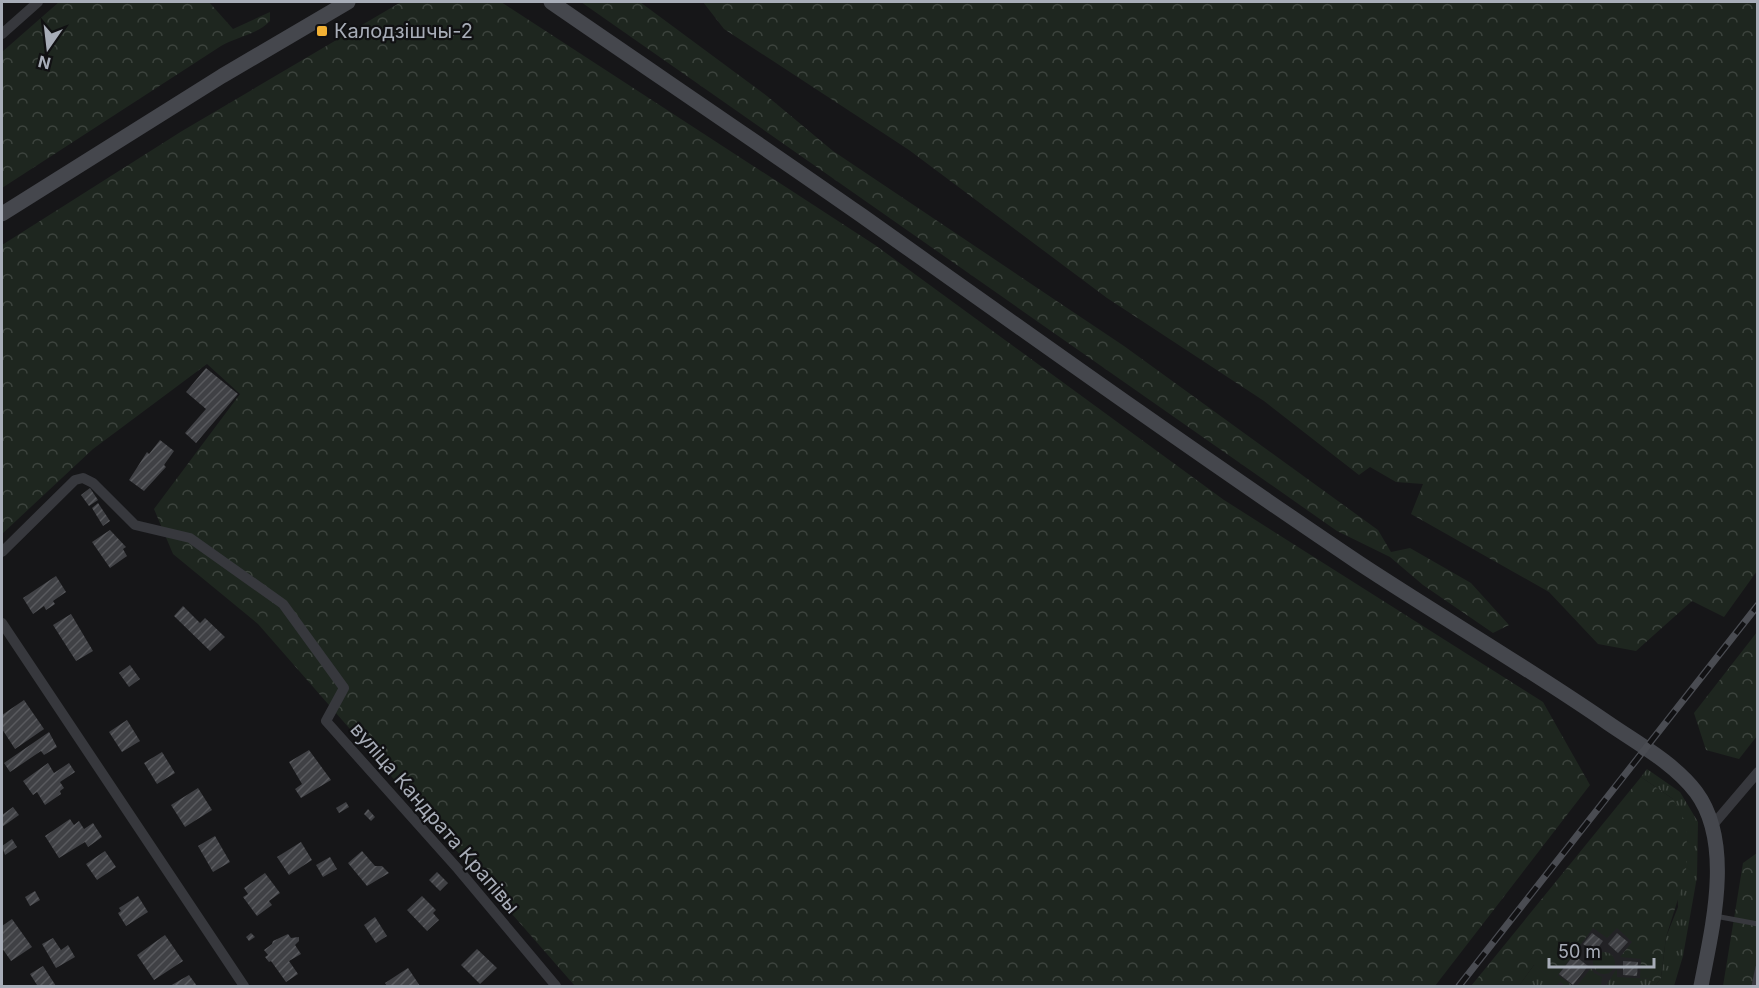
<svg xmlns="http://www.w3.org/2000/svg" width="1759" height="988" viewBox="0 0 1759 988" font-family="Inter,sans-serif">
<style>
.built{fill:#222225}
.grass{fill:url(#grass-tufts)}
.forest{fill:url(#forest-crowns)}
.building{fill:url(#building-hatch)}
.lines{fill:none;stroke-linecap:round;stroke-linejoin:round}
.service{stroke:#37383d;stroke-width:5}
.minor{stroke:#37383d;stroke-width:10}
.secondary{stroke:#45474d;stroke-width:15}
.rail-casing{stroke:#4a4c52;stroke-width:7}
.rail{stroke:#111113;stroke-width:4.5;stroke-dasharray:14;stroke-linecap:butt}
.poi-dot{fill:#f2b134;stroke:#111113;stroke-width:2}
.labels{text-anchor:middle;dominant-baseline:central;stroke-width:4.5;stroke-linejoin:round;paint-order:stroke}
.poi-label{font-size:20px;fill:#a8adb8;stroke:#111113;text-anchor:start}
.street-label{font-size:20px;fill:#a8adb8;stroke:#111113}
</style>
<defs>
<pattern id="grass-tufts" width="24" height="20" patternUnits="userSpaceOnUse" patternTransform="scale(1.5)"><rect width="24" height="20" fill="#1e261f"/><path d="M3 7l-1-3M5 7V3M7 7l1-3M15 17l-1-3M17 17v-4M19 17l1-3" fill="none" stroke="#3c433d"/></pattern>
<pattern id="forest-crowns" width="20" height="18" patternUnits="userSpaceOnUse" patternTransform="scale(1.5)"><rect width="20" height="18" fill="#1e261f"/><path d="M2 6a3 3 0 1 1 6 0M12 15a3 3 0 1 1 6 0" fill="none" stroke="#3c433d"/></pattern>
<pattern id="building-hatch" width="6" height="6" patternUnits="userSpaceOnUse" patternTransform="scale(1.5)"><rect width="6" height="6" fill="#404145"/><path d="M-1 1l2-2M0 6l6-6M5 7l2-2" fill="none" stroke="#595a5e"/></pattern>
</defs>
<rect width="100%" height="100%" fill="#161618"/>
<polygon class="built" points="1605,923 1666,937 1655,986 1519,986 1560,931"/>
<g class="grass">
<polygon points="1647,769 1680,792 1698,822 1697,877 1683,956 1674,986 1655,986 1661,978 1666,937 1678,907 1673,799 1641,777"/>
<circle cx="1604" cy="963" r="11"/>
<polygon points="1534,965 1554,980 1558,975 1573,986 1566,986 1560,982 1556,986 1519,986"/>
<polygon points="1591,968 1594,973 1602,977 1601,986 1577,986"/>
<polygon points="1617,968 1617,977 1652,979 1652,986 1606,986"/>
</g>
<g class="forest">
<path d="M 59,2 L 209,2 L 233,29 L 270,12 L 270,21 C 258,34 237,37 221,46 L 2,188 L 2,52 Z"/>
<polygon points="401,2 501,2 875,245 1224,500 1543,702 1590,785 1435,986 575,986 258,624 173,554 154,509 240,394 207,364 93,449 2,534 2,245 182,131"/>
<polygon points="581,2 640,2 767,96 833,151 1124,346 1378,530 1391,552 1410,548 1471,583 1509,625 1493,633 1423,585 1390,557 1337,531"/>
<polygon points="703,2 1757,2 1757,571 1724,617 1692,601 1636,651 1598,644 1549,592 1411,514 1423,484 1396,482 1370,467 1359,475 1264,401 1107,298 909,150 724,29"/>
<polygon points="1757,632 1757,736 1739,759 1706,750 1694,713"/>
<polygon points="1641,777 1673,799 1687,825 1686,874 1666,937 1661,978 1655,986 1652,986 1652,979 1640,978 1641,959 1620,957 1632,942 1617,928 1607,938 1593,928 1554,980 1534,965 1519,986 1471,986"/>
<polygon points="1757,853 1757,986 1723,986 1743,863"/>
</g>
<g class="building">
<polygon points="206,368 238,394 196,443 185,433 206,409 186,392"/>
<polygon points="160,440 174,451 164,465 166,467 144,491 129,480 147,452 149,454"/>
<polygon points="90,488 98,500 89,506 81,495"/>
<polygon points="98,503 110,521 103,526 92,508"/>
<polygon points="110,530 126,547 123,549 127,556 110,568 92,542"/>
<polygon points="56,576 66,592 53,601 55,604 46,610 44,606 33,614 23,598"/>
<polygon points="183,606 200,623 205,618 225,637 210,651 174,616"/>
<polygon points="71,614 93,651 76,661 53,625"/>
<polygon points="130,665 140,679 129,687 119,673"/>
<polygon points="24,700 44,729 15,749 2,729 2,715"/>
<polygon points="127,720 140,741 122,752 109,732"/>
<polygon points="49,732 57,747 44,755 41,751 10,772 4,763"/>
<polygon points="309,750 331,780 301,798 295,789 302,784 289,762"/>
<polygon points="162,752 175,773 157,784 144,763"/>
<polygon points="48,763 54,773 69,763 75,772 60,782 64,788 60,791 61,794 45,805 37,792 33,795 23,781"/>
<polygon points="198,788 212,810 185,827 171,805"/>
<polygon points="346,802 349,807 339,813 336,808"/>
<polygon points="13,807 19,815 2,827 2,815"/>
<polygon points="368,809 375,817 371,821 364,814"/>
<polygon points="70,819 74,825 79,821 84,829 93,823 102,837 88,847 85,842 59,858 45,836"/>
<polygon points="215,836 230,862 213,872 198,846"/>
<polygon points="12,839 17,847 5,855 2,846"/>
<polygon points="301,842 312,860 289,875 277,857"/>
<polygon points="105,851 116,867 97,880 86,864"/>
<polygon points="362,851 375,866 382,866 389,873 367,886 348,863"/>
<polygon points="330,857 337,869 323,877 316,865"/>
<polygon points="437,872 448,883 440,891 429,880"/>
<polygon points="265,873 280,893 269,901 272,905 257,916 243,897 248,894 244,888"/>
<polygon points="35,891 40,900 30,906 25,897"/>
<polygon points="138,896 148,912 126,926 118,913 121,911 119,908"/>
<polygon points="422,896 436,910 433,913 439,920 427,931 407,910"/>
<polygon points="375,917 387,936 376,943 364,925"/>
<polygon points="12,919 32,947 11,961 2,948 2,926"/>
<polygon points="251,933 255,937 249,941 246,937"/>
<polygon points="1592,933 1603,941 1595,952 1583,944"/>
<polygon points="1617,933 1628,942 1618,953 1608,944"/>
<polygon points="288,934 291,938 299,937 299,941 295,945 301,954 289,961 298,974 286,982 271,961 269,962 265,957 268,955 264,950 272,944 273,941"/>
<polygon points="165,935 183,961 154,980 137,955"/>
<polygon points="53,938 61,950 68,945 75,957 56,968 42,944"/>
<polygon points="477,949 497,968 480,984 461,965"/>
<polygon points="1574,955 1588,966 1573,985 1559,974"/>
<polygon points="1623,961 1638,962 1637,976 1623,975"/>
<polygon points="43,966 56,986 34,986 37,985 30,974"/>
<polygon points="408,968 420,986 387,986 385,983"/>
<polygon points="189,975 197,986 170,986"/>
</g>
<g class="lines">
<g class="service">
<polyline points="1715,916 1758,924"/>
<polyline points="1754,986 1758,967"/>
</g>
<g class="minor">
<polyline points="2,34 38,2"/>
<polyline points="2,552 75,480 83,478 93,483 135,525 190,538 283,604 344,688 326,721 458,869 556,986"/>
<polyline points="2,623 244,986"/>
<polyline points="1712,826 1758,772"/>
</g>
<g class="secondary">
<path d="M 551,2 C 654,73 758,143 861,215 C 1026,332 1191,450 1359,563 C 1441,617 1527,667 1608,723 C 1637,743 1674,763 1696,792 C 1734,843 1712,929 1701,986"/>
<polyline points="2,214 222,76 348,2"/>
</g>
<defs>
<polyline id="rail" points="1459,986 1758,605"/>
</defs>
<use href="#rail" class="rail-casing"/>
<use href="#rail" class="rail"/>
</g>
<rect class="poi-dot" x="316" y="25" width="12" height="12" rx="3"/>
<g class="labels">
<g class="poi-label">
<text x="334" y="31">Калодзішчы-2</text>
</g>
<g class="street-label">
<text transform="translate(435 818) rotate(49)">вуліца Кандрата Крапівы</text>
</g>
</g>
<rect width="1759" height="988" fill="none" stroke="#a8adb8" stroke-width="6"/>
<g transform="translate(48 48) rotate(194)" stroke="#111113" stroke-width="4.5" paint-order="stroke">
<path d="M0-4.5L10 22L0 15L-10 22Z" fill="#a8adb8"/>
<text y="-9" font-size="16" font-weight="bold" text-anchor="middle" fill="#a8adb8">N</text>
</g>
<path d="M1549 958v9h105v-9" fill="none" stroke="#a8adb8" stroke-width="3"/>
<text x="1558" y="958" font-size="18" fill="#a8adb8" stroke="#111113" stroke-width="4.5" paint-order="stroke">50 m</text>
</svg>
